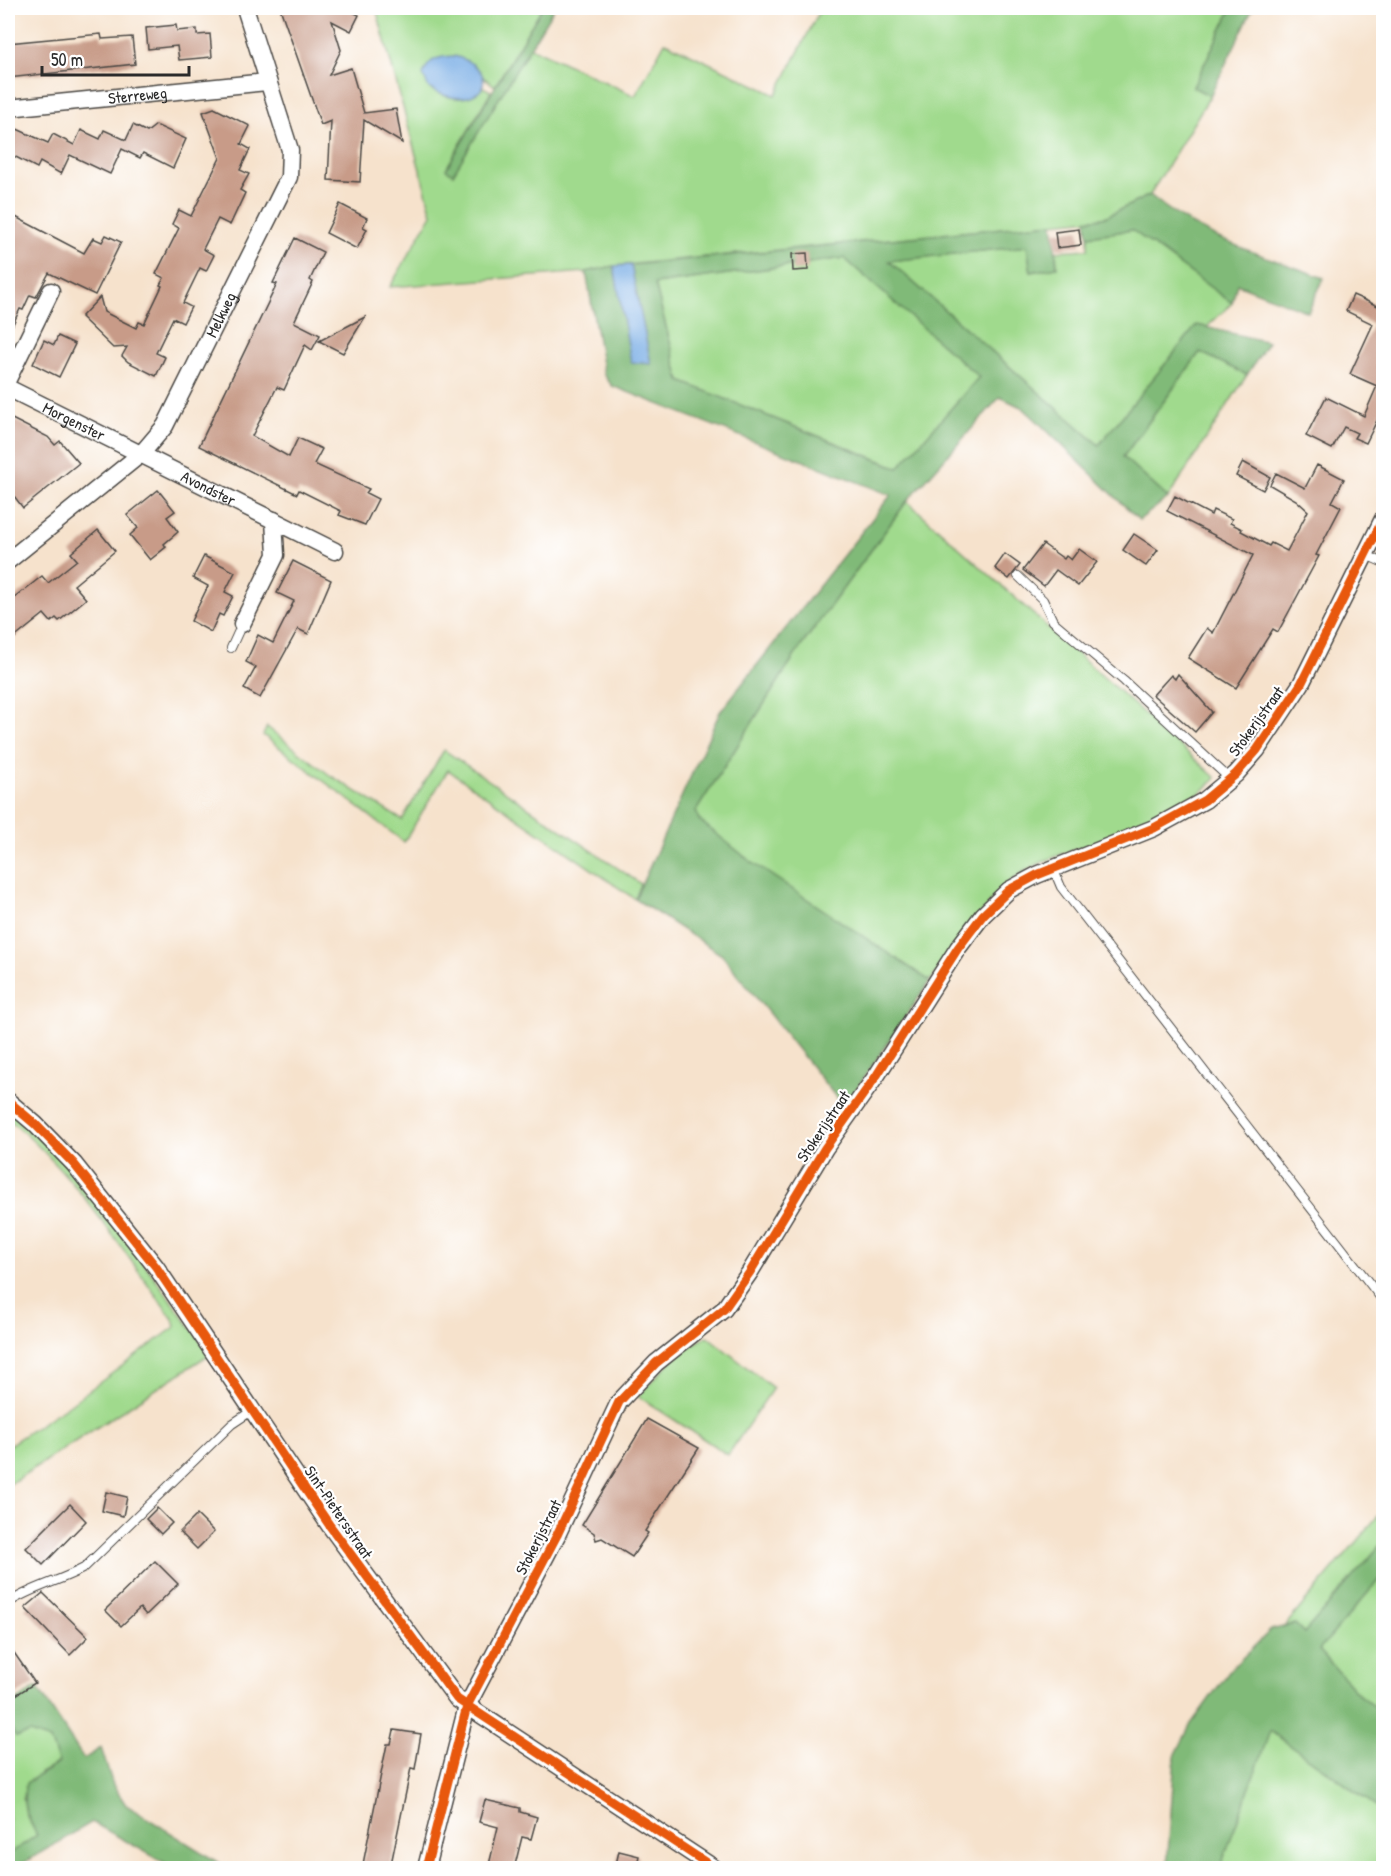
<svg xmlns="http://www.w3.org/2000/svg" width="1391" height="1876" viewBox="0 0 1391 1876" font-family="'Patrick Hand',sans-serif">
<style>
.green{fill:#a0da8d;stroke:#66825c;stroke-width:1.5}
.forest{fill:#80ba78;stroke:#567252;stroke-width:1.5;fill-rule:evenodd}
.water{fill:#76abe4;stroke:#506b88;stroke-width:1.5}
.building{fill:#c89b88}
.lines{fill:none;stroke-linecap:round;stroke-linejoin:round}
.lane-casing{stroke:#494643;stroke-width:10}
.street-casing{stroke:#494643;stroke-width:19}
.lane{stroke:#fff;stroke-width:8}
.street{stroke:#fff;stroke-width:16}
.cycleway-casing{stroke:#fff;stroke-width:13}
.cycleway{stroke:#e8590c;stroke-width:9}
.labels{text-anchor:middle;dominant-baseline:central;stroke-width:4.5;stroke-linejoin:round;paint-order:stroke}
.street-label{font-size:16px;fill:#2b2b2b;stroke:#fff}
</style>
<rect width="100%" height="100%" fill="#fff"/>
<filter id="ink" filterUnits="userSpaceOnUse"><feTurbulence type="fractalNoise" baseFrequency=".0167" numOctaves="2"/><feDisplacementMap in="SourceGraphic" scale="12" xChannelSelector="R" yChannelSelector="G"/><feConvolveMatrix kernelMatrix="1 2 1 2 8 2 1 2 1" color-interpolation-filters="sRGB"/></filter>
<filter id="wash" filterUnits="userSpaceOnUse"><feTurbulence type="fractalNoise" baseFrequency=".008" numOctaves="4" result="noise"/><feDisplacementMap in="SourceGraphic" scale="24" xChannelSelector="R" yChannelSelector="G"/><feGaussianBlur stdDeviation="1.35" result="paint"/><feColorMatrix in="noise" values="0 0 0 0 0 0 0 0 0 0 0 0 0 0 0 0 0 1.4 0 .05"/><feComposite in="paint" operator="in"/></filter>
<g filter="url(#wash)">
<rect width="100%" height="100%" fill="#f6e2cc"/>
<g class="green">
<path d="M 376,8 L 542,8 L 495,86 C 479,77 475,61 454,56 L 429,88 C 446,98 469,105 483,87 L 491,91 L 446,169 L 453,174 L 530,47 L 635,96 L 665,42 L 776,95 L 821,8 L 1232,8 L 1193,87 L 1210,96 L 1150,195 L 1103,218 L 614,266 L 586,272 L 390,287 L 432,214 Z"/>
<polygon points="1132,230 1232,303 1207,327 1197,325 1099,445 889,261 1027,246 1031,272 1057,267 1056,251 1088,249 1088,236"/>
<polygon points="844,258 979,377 899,468 680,381 655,284"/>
<polygon points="1200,352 1247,375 1168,498 1123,457"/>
<path d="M 907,501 L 1216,778 C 1163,835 1088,836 1025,871 C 992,890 955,949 930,981 L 750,861 L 699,820 L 696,811 L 799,649 Z"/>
<polygon points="267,727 331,776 402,820 444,750 641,884 635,899 448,770 404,842 263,735"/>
<path d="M 8,1105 L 85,1182 L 210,1354 L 8,1485 L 8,1446 L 69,1405 L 175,1327 L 173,1319 C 122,1250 75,1173 8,1119 Z"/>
<polygon points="707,1336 773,1388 728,1455 638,1396 678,1354"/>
<polygon points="1383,1510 1383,1542 1304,1633 1295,1624 1284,1627"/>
<polygon points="1383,1575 1383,1712 1361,1697 1319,1650"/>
<polygon points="8,1724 16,1736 30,1733 50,1740 59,1763 40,1773 23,1799 26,1815 37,1835 8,1855"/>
<polygon points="1270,1730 1383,1811 1383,1868 1220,1868"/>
</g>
<g class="forest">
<polygon points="542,8 554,8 453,174 446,169"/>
<polygon points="1232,8 1253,8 1210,96 1193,87"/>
<path d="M 1150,195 C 1199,238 1263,255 1324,278 L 1308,312 L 1237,284 L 1232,303 L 1132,230 L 1088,236 L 1086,220 L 1103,218 Z"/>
<path d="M 1053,223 L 1057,267 L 1031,272 L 1027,246 L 889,261 L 1099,445 L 1197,325 L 1268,342 L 1247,375 L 1200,352 L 1123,457 L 1168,498 L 1139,520 L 1036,420 L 1023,408 L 1000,397 L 907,501 L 799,649 L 696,811 L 699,820 L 750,861 L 930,981 L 844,1107 L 722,955 L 635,899 L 720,712 L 891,495 L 612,386 L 604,375 L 586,272 L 614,266 L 631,361 L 651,364 L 631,265 ZM 844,258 L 979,377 L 898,468 L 680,381 L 655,284 Z"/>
<polygon points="1383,1542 1383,1575 1319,1650 1361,1697 1383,1712 1383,1811 1270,1731 1220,1868 1167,1868 1175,1756 1191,1724 1231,1669 1271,1630 1295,1624 1304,1633"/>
<path d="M 37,1687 L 84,1759 L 101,1748 L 113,1785 L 126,1805 L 227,1868 L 174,1868 L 92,1822 L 15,1868 L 8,1868 L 8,1855 L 37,1835 C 27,1816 21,1805 26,1783 L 59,1763 L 50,1740 L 30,1733 L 16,1737 L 8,1724 L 8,1706 Z"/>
</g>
<g class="water">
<path d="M 454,56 C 470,60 492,73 480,91 C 464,103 446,98 429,88 L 423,75 C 429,58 438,57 454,56 Z"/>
<polygon points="631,265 651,364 631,362 614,266"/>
</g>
<g id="blocks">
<g class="building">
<polygon points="280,8 344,8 359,15 351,31 332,21 341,50 329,75 351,68 364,113 396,109 402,143 364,120 360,182 328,180 331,121 321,125"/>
<polygon points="176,25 177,31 197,29 197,35 210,34 212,57 179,60 177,46 148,49 146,28"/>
<polygon points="101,34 102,39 132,37 135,64 8,78 8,43"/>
<polygon points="214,108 250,126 241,144 250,149 240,170 249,174 240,190 245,193 230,225 218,219 203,249 214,255 206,271 200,268 183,303 191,307 183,323 173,318 156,353 165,357 156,376 128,362 122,356 127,347 113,348 81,317 100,297 104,312 136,328 139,322 144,324 162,286 160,285 164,278 156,274 179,228 172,224 179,210 191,216 220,158 203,112"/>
<polygon points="133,125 147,132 156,125 186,139 173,168 143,153 140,158 122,149 110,174 70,155 61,174 40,162 37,168 8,153 8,146 17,129 48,143 53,134 74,145 81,130 100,139 104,130 126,140"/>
<polygon points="340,204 367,218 363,227 367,229 357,249 326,233"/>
<polygon points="8,213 84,253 93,238 102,242 106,235 121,242 95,295 49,273 36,297 30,295 23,310 20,309 8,335"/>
<polygon points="1079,229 1081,245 1057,248 1055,232"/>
<polygon points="295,238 323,252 310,280 313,282 294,322 320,335 312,350 305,345 284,390 277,387 252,436 289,457 298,438 322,449 314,464 369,489 366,493 378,499 365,525 339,515 341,511 299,490 297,494 199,446 277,284 273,283"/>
<polygon points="807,253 808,270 793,271 792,254"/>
<polygon points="1353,295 1380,307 1383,300 1383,408 1366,443 1354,438 1357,433 1344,427 1332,449 1306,436 1326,397 1364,416 1377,386 1350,374 1373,324 1346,311"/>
<polygon points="365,317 343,353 319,341"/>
<polygon points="58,336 75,344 59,377 33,364 44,340 54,345"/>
<polygon points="8,417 48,437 55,445 60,441 79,463 23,508 8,488"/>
<polygon points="1243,462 1270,477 1263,490 1236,476"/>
<polygon points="1317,465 1344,479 1332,502 1341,507 1316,555 1319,556 1278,632 1273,629 1236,688 1188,658 1207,628 1213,633 1253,555 1167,511 1175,496 1211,515 1213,510 1232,519 1230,523 1242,529 1241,531 1269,546 1271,543 1287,551 1308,511 1296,500 1270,485 1276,473 1305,488"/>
<polygon points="158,490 175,511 167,517 178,532 164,544 166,547 150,560 130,535 138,528 127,515"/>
<polygon points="98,530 115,551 74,585 86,599 59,621 56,618 51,622 44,614 8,643 8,603 42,576 48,583 77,560 71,553"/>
<polygon points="1134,534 1158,550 1146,566 1123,550"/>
<polygon points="1043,544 1064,559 1066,556 1071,560 1079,549 1097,562 1078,586 1056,570 1044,586 1023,570"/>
<polygon points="1005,554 1020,565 1009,579 995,568"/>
<polygon points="204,556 235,572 225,592 233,596 223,616 219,614 211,632 191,621 208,586 193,578"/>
<polygon points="293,561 331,580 308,634 298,629 260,698 244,689 256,667 246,662 258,635 273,643 294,601 277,593"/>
<polygon points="1178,674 1212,712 1195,732 1153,695 1171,675 1175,679"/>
<polygon points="647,1419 699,1448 645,1531 648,1533 632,1557 602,1538 596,1540 594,1533 582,1525"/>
<polygon points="106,1492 127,1497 123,1516 102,1511"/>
<polygon points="70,1504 86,1521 43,1565 26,1548"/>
<polygon points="157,1508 172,1523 161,1534 146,1519"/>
<polygon points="197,1515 214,1532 197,1549 180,1532"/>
<polygon points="155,1561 178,1584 146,1615 140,1608 121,1626 105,1610"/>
<polygon points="43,1593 88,1637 70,1655 25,1608"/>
<polygon points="8,1644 35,1683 8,1700"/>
<polygon points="394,1730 421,1734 415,1769 411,1768 390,1869 362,1869 387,1744 391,1744"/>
<polygon points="485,1800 520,1808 520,1812 537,1817 531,1839 522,1837 514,1869 488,1869 498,1827 479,1822"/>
<polygon points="619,1851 639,1856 636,1869 615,1869"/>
</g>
</g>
</g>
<g filter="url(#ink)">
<use href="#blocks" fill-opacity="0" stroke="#494643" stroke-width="1.5"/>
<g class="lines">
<defs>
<g id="lane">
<polyline points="1366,555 1384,563"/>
<polyline points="1018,576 1043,600 1053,621 1124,681 1230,779"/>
<polyline points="231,648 242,624"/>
<polyline points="1053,868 1061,887 1384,1302"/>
<path d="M 8,1603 C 32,1587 58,1582 84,1568 L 232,1424 L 253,1410"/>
</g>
<g id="street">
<path id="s1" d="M 8,108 L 267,82"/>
<polyline points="8,379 51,291"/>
<path id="s2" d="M 8,388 L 335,551"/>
<path id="s3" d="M 8,561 L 142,453 L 165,426 L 289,177 L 290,150 L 245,8"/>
<polyline points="242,624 276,555 274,520"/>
<polyline points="8,1101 35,1124 74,1164 156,1267 330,1526 457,1699 714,1868"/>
<polyline points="426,1868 467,1706 557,1535 619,1402 656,1363 724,1309 750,1272 825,1148 877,1075 958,948 983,915 1009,890 1037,875 1154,828 1205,800 1236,774 1257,750 1301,684 1384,517"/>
</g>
</defs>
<use href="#lane" class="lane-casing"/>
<use href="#street" class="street-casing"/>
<use href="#lane" class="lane"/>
<use href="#street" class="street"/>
<defs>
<g id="cycleway">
<polyline points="8,1101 35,1124 74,1164 156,1267 330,1526 457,1699 714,1868"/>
<polyline points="426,1868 467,1706 557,1535 619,1402 656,1363 724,1309 750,1272 825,1148 877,1075 958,948 983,915 1009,890 1037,875 1154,828 1205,800 1236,774 1257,750 1301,684 1384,517"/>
</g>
</defs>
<use href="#cycleway" class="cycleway-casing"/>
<use href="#cycleway" class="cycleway"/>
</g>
</g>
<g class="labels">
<g class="street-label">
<text stroke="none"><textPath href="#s1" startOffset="130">Sterreweg</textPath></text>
<text stroke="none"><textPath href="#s3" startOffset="332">Melkweg</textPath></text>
<text stroke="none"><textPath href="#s2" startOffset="74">Morgenster</textPath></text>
<text stroke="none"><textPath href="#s2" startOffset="224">Avondster</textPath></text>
<text transform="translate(1256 721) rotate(-54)">Stokerijstraat</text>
<text transform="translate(823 1126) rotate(-56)">Stokerijstraat</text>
<text transform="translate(339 1512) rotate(56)">Sint-Pietersstraat</text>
<text transform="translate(538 1537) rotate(-63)">Stokerijstraat</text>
</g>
</g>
<rect width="1391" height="1876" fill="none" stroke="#fff" stroke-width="30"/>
<path d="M42 66v9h147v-9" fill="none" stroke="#2b2b2b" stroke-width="3"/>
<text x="51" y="66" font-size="18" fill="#2b2b2b" stroke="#ffffff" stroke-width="4.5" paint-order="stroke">50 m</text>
</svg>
